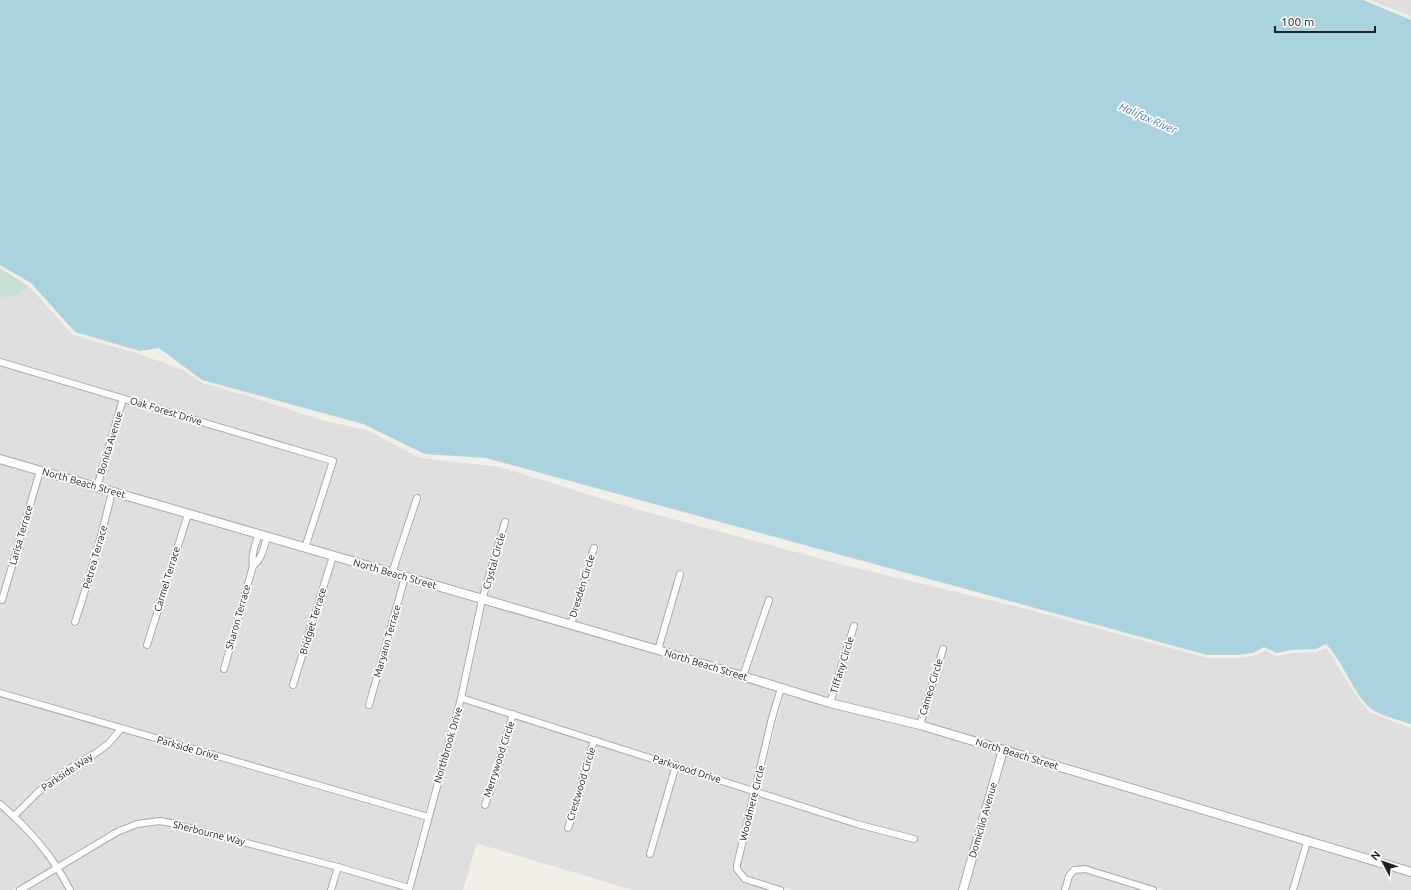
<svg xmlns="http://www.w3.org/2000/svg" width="1411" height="890" viewBox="0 0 1411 890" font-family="Ubuntu,sans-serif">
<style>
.residential{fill:#e0dfdf}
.wetland{fill:#c6e0d4}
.water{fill:#aad3df}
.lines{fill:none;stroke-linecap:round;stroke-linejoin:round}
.minor-casing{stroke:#a9a9a9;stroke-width:8}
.tertiary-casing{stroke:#a9a9a9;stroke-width:10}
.minor{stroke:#fff;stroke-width:6}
.tertiary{stroke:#fff;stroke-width:8}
.labels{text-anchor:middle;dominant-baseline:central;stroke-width:3.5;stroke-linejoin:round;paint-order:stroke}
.street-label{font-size:10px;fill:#222;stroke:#fff}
.water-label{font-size:11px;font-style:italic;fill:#4a7aab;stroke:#fff}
</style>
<rect width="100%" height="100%" fill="#f2efe9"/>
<g class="residential">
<polygon points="1370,0 1411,0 1411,16"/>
<polygon points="28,286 37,295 73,335 139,354 170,365 185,371 202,383 244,395 325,421 367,430 420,458 500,467 629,507 844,565 1010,605 1208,658 1238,658 1254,656 1265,651 1278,656 1291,653 1317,652 1326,648 1331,654 1351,688 1369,712 1411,728 1411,869 924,723 947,648 941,645 917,721 835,701 859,625 852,622 828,699 748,674 773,599 767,596 740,672 662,648 685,572 678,569 655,646 576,623 599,546 592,543 568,621 487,598 510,521 503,518 480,595 397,571 422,496 415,493 389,569 310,546 337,459 0,359 0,295 5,298 18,295"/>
<polygon points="0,366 119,401 94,483 0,455"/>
<polygon points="126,403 328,464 303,544 102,485"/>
<polygon points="0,463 35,473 0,593"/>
<polygon points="43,475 108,494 99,528 82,588 70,624 77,627 89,591 106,531 115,496 183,516 142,646 149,649 190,518 254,536 250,550 249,560 249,566 219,670 226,673 257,569 261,564 266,555 270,541 328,558 289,687 295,690 335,560 401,580 364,706 371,709 408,582 478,602 457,697 425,813 0,690 0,603 4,604"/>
<polygon points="485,604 657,653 777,690 752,786 465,696"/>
<polygon points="784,693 833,708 919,729 999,753 959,890 792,890 747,876 740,866 757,795 857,827 917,843 918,836 858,820 759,789"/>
<polygon points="0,697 114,730 105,741 94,750 65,767 35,789 13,811 0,799"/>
<polygon points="464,702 509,716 490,779 480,806 487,809 498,782 516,719 590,742 575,796 563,829 570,833 582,799 597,744 671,768 646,856 653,858 678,770 750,793 733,864 734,869 744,883 768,890 633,890 479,844 476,845 463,890 413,890 430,822"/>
<polygon points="122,733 423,820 407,883 336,862 172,819 160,818 136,820 115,828 58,862 42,839 19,816 40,795 69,773 98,756 111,747"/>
<polygon points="1006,755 1302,844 1289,890 1165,890 1085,866 1075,866 1074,865 1070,866 1070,868 1065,874 1061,890 967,890"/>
<polygon points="0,808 37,844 52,866 12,890 0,890"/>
<polygon points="160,825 171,826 333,869 327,890 74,890 62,868 119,835 138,827"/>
<polygon points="1309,846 1411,876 1411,890 1297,890"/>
<polygon points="341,871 404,890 335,890"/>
<polygon points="56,872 67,890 27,890"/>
<polygon points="1076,873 1085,873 1141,890 1069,890 1072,878"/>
</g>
<polygon class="wetland" points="0,268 28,286 18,295 5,298 0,295"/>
<path class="water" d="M 0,0 L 1363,0 L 1411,20 L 1411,724 C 1402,721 1376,714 1370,708 C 1352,691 1344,663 1326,644 L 1316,649 L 1291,650 L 1277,653 L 1264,647 L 1253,653 L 1238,655 L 1207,655 L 486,458 L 425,454 L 363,424 L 202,380 L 159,348 L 140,351 L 75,332 L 31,283 L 0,265 Z"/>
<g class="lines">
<defs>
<g id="minor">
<polyline points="0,362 333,461 305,548"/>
<polyline points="97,487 123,399"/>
<path d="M 259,534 C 255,545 251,555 253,566 C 262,559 264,547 267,537"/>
<polyline points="392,573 417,498"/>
<polyline points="2,600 40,471"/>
<path d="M 75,622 C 89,579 102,536 112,491"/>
<polyline points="571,625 594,548"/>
<polyline points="147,645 188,514"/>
<polyline points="658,650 680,574"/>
<polyline points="224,669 253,566"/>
<polyline points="743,676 769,600"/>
<polyline points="293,685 333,556"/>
<polyline points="0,693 428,817"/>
<polyline points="461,698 857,824 914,839"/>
<polyline points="830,703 854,626"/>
<polyline points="369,705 405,577"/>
<polyline points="920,725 943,649"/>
<path d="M 0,804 C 30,830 52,855 70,890"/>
<polyline points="485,805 494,780 513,714"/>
<polyline points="14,816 38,792 67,770 96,753 108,744 121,729"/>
<polyline points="568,828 578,797 594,740"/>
<polyline points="650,854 676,765"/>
<polyline points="20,890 117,832 137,824 160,821 171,823 338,867 409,888"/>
<polyline points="331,890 338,867"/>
<polyline points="409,890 461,698 482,600 505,522"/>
<polyline points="780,890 745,879 737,869 737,865 772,718 781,688"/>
<polyline points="1065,890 1069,876 1074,870 1085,869 1153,890"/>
<polyline points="1293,890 1307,842"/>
</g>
<g id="tertiary">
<polyline points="0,459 658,650 830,703 920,725 1411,872"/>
<polyline points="963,890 1003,750"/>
</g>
</defs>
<use href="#minor" class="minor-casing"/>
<use href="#tertiary" class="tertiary-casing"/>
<use href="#minor" class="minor"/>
<use href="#tertiary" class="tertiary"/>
</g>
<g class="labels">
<g class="street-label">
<text transform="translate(166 411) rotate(17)">Oak Forest Drive</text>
<text transform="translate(110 443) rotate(-73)">Bonita Avenue</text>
<text transform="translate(84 483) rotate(16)">North Beach Street</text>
<text transform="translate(21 535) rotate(-74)">Larisa Terrace</text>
<text transform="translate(95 557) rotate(-74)">Petrea Terrace</text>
<text transform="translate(494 561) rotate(-74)">Crystal Circle</text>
<text transform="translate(395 574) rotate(16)">North Beach Street</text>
<text transform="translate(167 579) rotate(-73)">Carmel Terrace</text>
<text transform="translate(582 586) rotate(-73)">Dresden Circle</text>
<text transform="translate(238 617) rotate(-74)">Sharon Terrace</text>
<text transform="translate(313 621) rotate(-73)">Bridget Terrace</text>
<text transform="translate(387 641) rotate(-74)">Maryann Terrace</text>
<text transform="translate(706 665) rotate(17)">North Beach Street</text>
<text transform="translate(842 665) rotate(-73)">Tiffany Circle</text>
<text transform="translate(931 687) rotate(-73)">Cameo Circle</text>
<text transform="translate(448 745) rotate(-74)">Northbrook Drive</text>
<text transform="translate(188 748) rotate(16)">Parkside Drive</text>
<text transform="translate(1017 754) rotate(17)">North Beach Street</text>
<text transform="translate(499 759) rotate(-72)">Merrywood Circle</text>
<text transform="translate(687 769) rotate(18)">Parkwood Drive</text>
<text transform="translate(67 772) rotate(-34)">Parkside Way</text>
<text transform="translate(581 784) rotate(-73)">Crestwood Circle</text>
<text transform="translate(752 803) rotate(-76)">Woodmere Circle</text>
<text transform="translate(983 820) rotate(-74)">Domicilio Avenue</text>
<text transform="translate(209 833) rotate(14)">Sherbourne Way</text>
</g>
<g class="water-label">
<text transform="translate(1148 118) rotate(24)">Halifax River</text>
</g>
</g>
<g transform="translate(1383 862) rotate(311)" stroke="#ffffff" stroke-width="3" paint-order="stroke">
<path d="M0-3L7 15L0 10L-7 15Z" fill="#222222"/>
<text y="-6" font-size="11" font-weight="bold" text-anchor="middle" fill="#222222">N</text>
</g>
<path d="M1275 26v6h100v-6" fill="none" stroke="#222222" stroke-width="2"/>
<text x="1281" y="26" font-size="12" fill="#222222" stroke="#ffffff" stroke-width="3" paint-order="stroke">100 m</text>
</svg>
